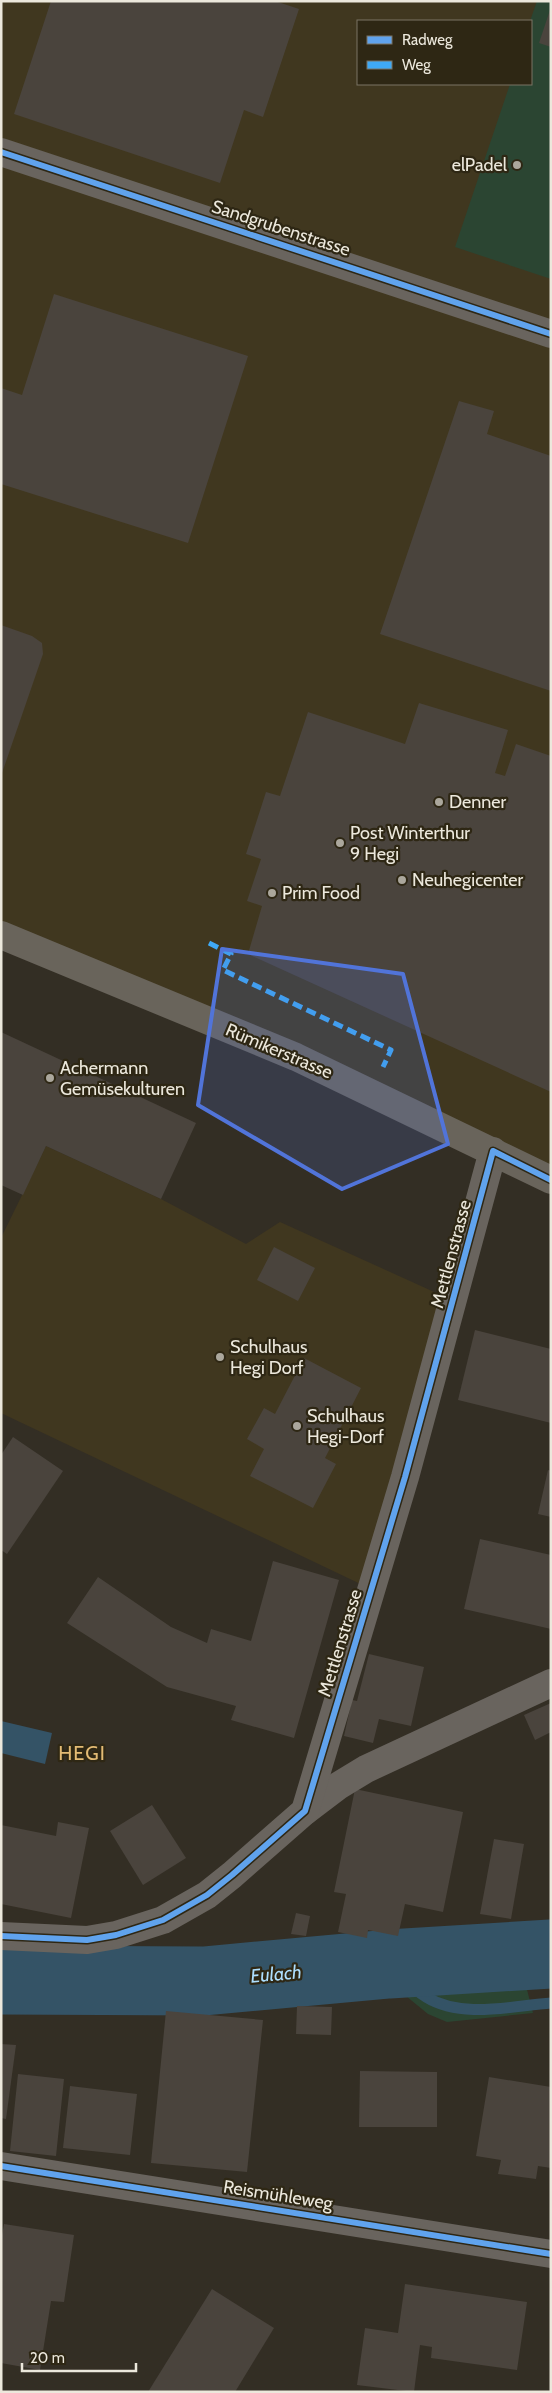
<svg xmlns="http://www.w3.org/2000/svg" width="552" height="2393" viewBox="0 0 552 2393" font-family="Cabin,sans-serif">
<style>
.built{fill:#40371f;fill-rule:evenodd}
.green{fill:#2b4532}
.water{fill:#345366}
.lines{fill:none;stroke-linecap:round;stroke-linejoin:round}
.stream{stroke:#345366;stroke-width:11}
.river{stroke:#345366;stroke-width:69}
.building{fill:#4a443d}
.minor{stroke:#69645e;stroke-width:28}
.major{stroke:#69645b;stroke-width:28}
.quiet{stroke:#3fa9f5;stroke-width:5;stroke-dasharray:10 5;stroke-linecap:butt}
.cycleway-casing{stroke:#2e2714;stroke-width:9}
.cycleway{stroke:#60a3ed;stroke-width:6}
.marked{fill:#5174d9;fill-opacity:0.2;stroke:#5174d9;stroke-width:4;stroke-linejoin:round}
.poi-dot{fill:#aba79c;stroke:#2e2714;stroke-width:2}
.labels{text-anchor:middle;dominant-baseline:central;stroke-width:4.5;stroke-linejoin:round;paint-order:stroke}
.poi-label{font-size:18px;fill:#ece8dc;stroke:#2e2714;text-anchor:start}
.street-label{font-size:18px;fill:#ece8dc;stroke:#2e2714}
.water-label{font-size:19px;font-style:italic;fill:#aedffe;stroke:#2e2714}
.quarter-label{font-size:20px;letter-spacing:1px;fill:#e3bb74;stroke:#2e2714}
</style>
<rect width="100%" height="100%" fill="#332e24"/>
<g class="built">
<path d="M 1,1 L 551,1 L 551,1180 L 1,935 ZM 358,21 L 531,21 L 531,84 L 358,84 Z"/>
<polygon points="46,1146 161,1199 246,1244 280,1222 454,1301 371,1589 1,1413 1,1238"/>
</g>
<g class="green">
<polygon points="537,1 551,1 551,279 455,247 510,84 531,84 530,21"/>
<polygon points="551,1941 551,1971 523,1974 533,2013 447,2022 428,2014 395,1987 378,1985 162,2003 1,1995 1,1961 163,1963 432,1944"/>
</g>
<polygon class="water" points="1,1721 52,1733 45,1764 1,1753"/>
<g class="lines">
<path class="stream" d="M 389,1964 C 401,1975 412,1989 426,1997 C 462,2019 511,2006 551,2003"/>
<polyline class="river" points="1,1980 204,1981 389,1964 551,1954"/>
</g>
<g class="building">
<polygon points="51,1 275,1 299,9 263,117 244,110 220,183 14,114"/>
<polygon points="550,10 551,10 551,47 539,43"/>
<polygon points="54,294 248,356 188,543 1,484 1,388 22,395"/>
<polygon points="459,401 494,411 487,434 551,456 551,691 380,634"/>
<polygon points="1,625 32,636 42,643 43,654 2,773"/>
<polygon points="419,703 508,730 495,773 505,776 516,744 551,756 551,1092 248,954 262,906 247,901 261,859 246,854 266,792 280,796 308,712 405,744"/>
<polygon points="1,1032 196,1123 161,1199 46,1146 23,1195 1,1185"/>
<polygon points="274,1247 315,1268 298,1301 257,1280"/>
<polygon points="475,1330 551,1349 551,1423 458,1400"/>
<polygon points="304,1358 361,1388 325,1458 336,1464 313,1508 250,1476 264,1449 247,1439 264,1408 275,1414"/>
<polygon points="13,1437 63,1471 7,1554 1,1550 1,1455"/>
<polygon points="548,1470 551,1471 551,1517 538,1514"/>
<polygon points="480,1539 551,1555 551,1629 464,1609"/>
<polygon points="273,1561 339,1580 294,1738 231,1720 236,1706 167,1687 67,1623 98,1577 171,1627 207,1643 211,1629 251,1641"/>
<polygon points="369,1654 424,1667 411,1726 379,1719 373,1743 344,1736 352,1700 357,1701"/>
<polygon points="551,1703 551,1732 535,1740 524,1715"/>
<polygon points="355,1789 463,1812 443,1912 405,1904 398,1936 368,1930 367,1938 338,1932 346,1894 334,1892"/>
<polygon points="152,1805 186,1858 143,1885 110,1831"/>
<polygon points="58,1822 89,1828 71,1918 1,1904 1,1825 56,1836"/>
<polygon points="494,1839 524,1844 511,1919 480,1914"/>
<polygon points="296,1913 310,1916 306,1936 291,1934"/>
<polygon points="297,2006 332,2007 331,2035 296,2034"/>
<polygon points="166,2011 263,2020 247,2172 151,2163"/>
<polygon points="1,2044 16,2045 6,2119 1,2118"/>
<polygon points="360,2071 437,2072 437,2127 359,2127"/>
<polygon points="18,2074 64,2079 56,2156 10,2151"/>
<polygon points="489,2077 551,2087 551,2168 538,2166 536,2179 498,2174 501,2160 476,2156"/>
<polygon points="70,2086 137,2094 130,2155 63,2148"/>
<polygon points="4,2224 74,2235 64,2302 51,2301 40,2370 1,2363 1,2241"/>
<polygon points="405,2284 527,2302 517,2370 431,2358 432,2347 420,2345 414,2392 357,2385 365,2328 398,2333"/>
<polygon points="212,2289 274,2328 235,2392 148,2392"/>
</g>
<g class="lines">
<g class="minor">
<polyline points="1,152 551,334"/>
<polyline points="305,1811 338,1786 366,1769 551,1683"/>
<polyline points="1,1936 87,1940 116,1935 163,1920 207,1895 232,1875 305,1811 405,1477 493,1151"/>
<polyline points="1,2166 551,2254"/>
</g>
<polyline class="major" points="1,935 296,1057 551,1180"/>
<polyline class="quiet" points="209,943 231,954 223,970 391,1050 383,1067"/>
<defs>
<g id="cycleway">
<polyline points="1,152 551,334"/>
<polyline points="1,1936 87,1940 116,1935 163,1920 207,1895 232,1875 305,1811 405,1477 493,1151 551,1180"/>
<polyline points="1,2166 551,2254"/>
</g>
</defs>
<use href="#cycleway" class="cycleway-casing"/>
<use href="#cycleway" class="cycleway"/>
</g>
<path class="marked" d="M 222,949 L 403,974 L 448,1144 L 342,1189 L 198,1105 Z"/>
<g class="poi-dot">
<circle cx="517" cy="165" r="5"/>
<circle cx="439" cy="802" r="5"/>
<circle cx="340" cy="843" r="5"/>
<circle cx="402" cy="880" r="5"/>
<circle cx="272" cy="893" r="5"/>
<circle cx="50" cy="1078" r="5"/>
<circle cx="220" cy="1357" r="5"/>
<circle cx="297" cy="1426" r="5"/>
</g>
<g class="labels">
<g class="poi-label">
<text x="507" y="165" text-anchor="end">elPadel</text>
<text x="449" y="802">Denner</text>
<text x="350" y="833">Post Winterthur<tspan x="350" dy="21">9 Hegi</tspan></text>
<text x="412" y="880">Neuhegicenter</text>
<text x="282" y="893">Prim Food</text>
<text x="60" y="1068">Achermann<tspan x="60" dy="21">Gemüsekulturen</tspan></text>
<text x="230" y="1347">Schulhaus<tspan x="230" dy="21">Hegi Dorf</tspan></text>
<text x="307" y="1416">Schulhaus<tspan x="307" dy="21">Hegi-Dorf</tspan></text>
</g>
<g class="street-label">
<text transform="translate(281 228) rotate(18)">Sandgrubenstrasse</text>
<text transform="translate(279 1051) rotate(23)">Rümikerstrasse</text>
<text transform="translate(451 1254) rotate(-75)">Mettlenstrasse</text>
<text transform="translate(340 1643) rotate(-73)">Mettlenstrasse</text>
<text transform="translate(278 2195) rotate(9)">Reismühleweg</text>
</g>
<g class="water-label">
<text transform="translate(276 1974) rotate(-5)">Eulach</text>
</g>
<g class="quarter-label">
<text x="82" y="1753">HEGI</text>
</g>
</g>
<rect width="552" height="2393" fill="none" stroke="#ece8dc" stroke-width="5"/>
<rect x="357" y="20" width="175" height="65" fill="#2e2714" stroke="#7a7464"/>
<rect x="367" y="36" width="25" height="8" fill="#60a3ed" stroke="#7a7464"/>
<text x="402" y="45" font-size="15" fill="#ece8dc">Radweg</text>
<rect x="367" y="61" width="25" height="8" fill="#3fa9f5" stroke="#7a7464"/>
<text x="402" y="70" font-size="15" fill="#ece8dc">Weg</text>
<path d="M22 2363v8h114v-8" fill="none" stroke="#ece8dc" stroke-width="2.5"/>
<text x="30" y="2363" font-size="15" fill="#ece8dc" stroke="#2e2714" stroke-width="4" paint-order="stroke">20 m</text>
</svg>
